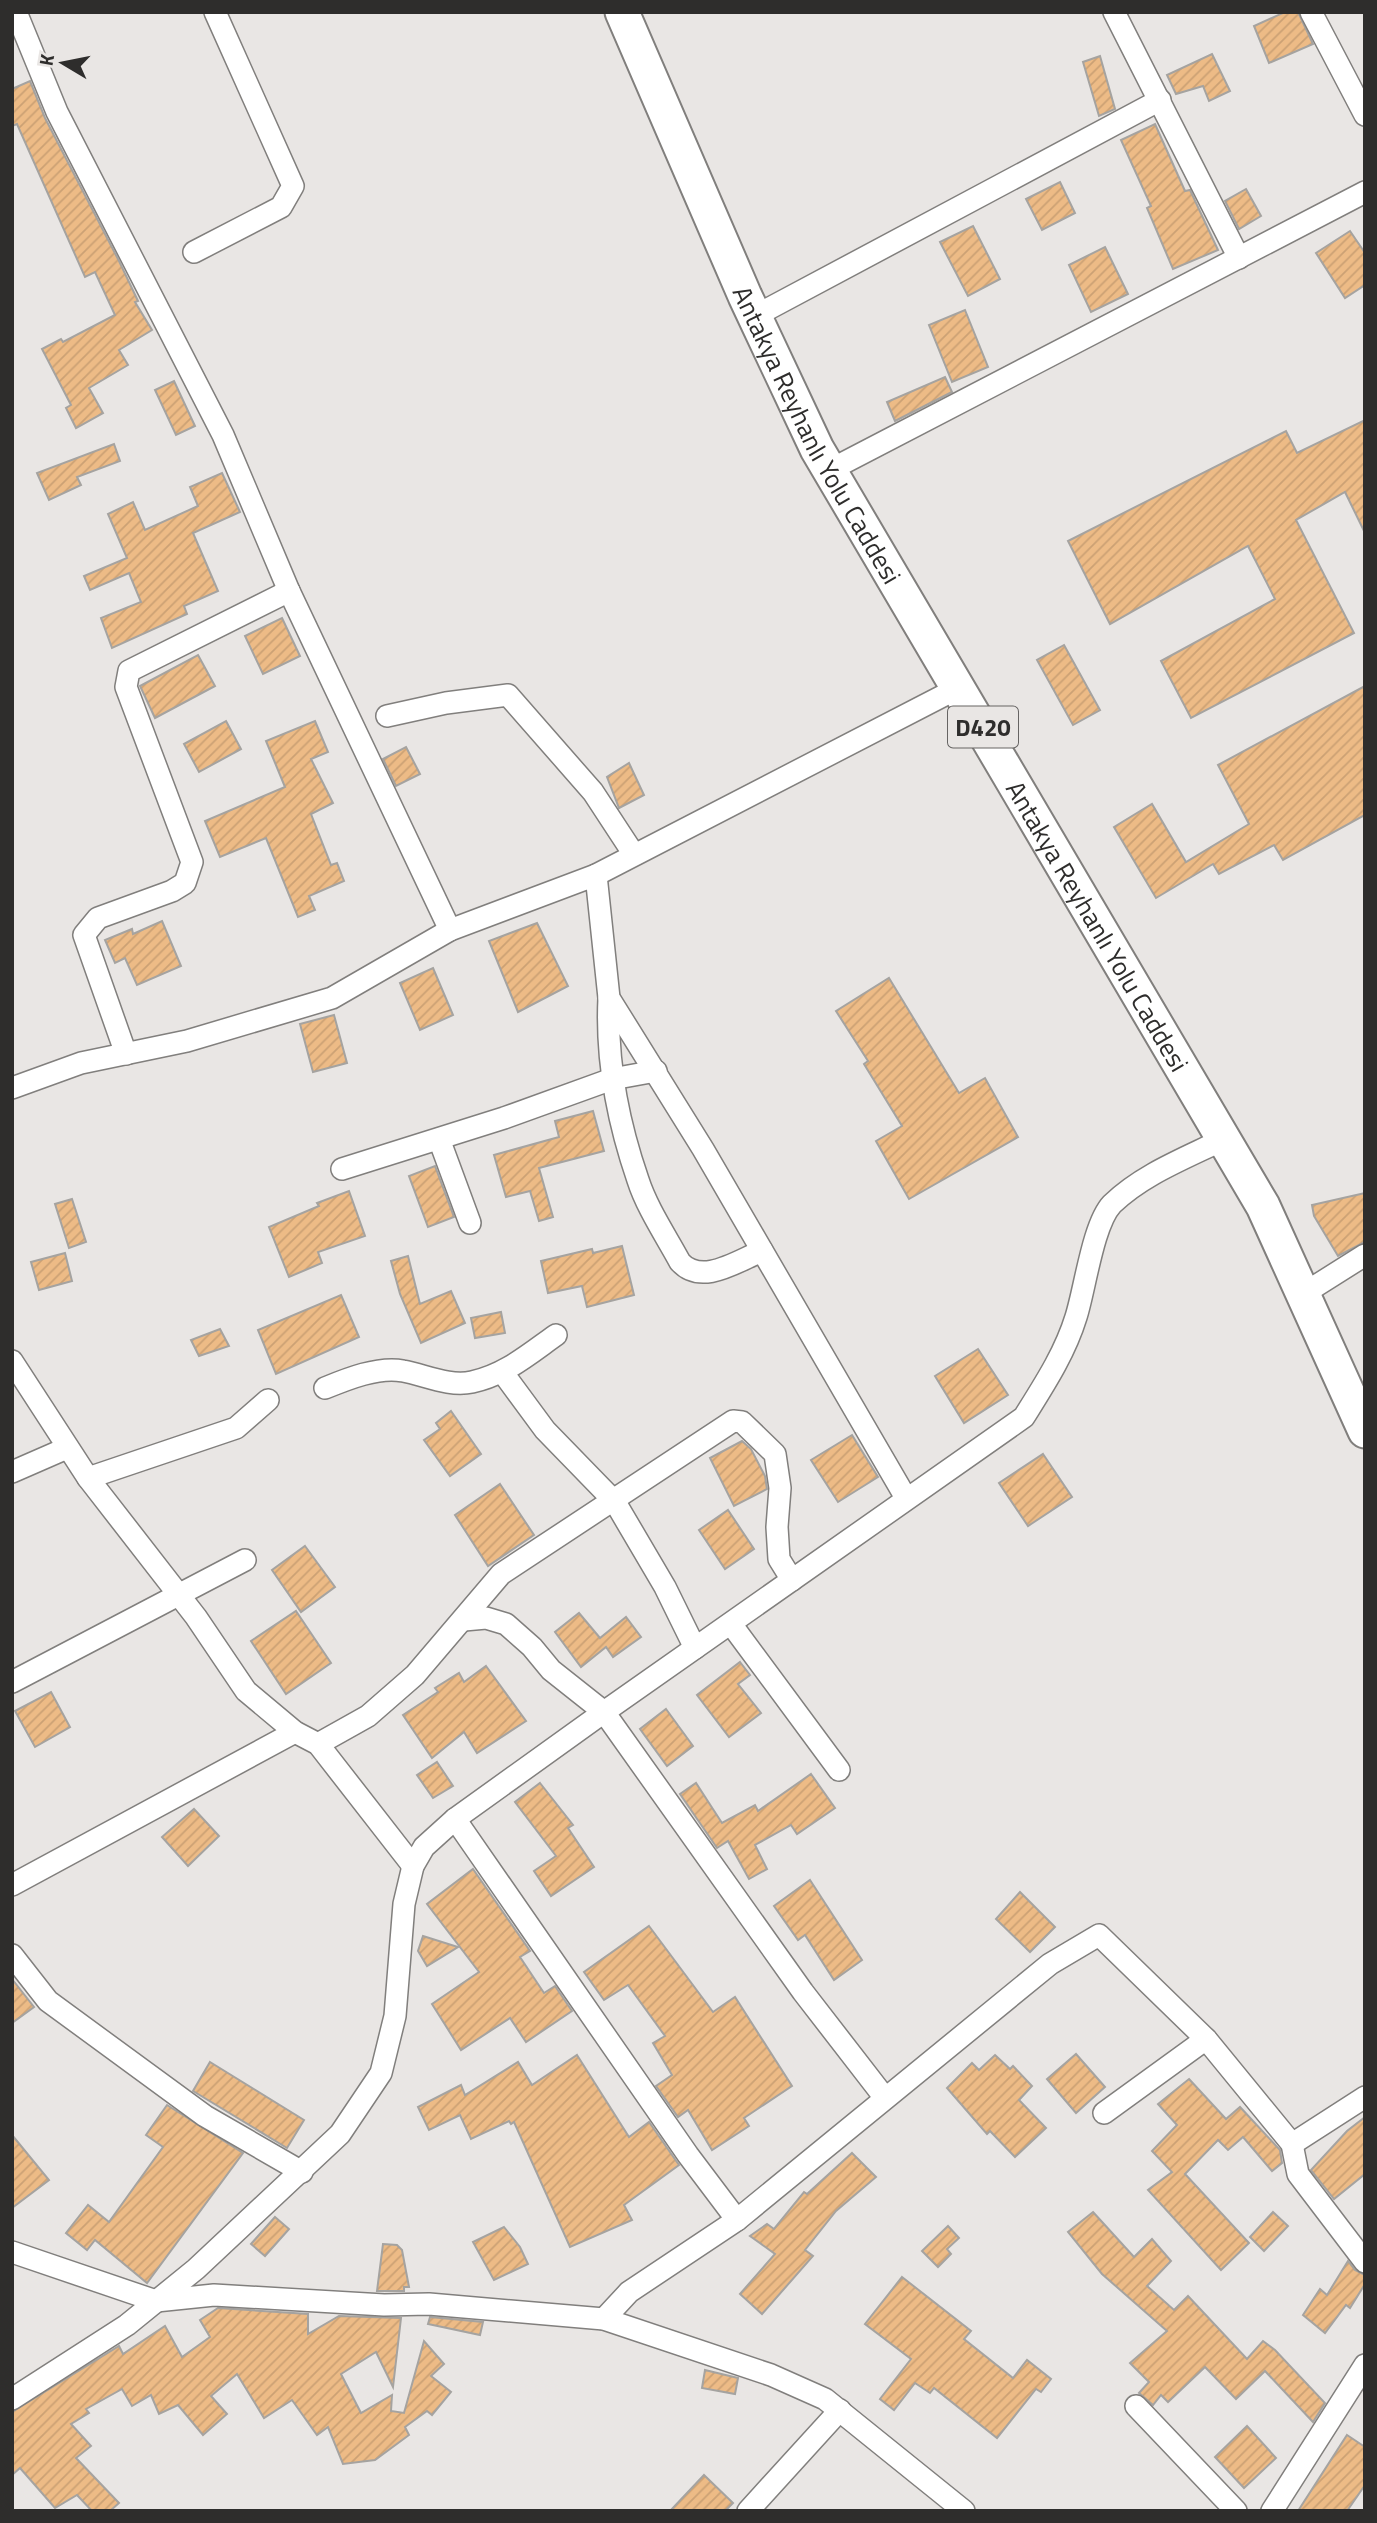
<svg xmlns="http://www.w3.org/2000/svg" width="1377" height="2523" viewBox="0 0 1377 2523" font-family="'Titillium Web',sans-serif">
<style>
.building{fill:url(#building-hatch);stroke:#a5a3a0;stroke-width:2}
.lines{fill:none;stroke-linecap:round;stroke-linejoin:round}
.minor-casing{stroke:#817f7d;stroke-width:24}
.primary-casing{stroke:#817f7d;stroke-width:37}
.minor{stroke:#fff;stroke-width:21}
.primary{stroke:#fff;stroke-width:33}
.labels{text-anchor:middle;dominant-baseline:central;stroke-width:6;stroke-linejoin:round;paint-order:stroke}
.shield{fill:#e9e6e4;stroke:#666463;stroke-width:2}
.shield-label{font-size:24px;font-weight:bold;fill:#2e2d2c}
.street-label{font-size:26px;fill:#2e2d2c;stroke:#e9e6e4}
</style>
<defs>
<pattern id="building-hatch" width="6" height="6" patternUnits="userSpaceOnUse" patternTransform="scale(1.75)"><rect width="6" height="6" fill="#edbb86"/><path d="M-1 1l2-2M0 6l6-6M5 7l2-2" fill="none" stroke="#cca174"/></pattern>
</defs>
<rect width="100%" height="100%" fill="#e9e6e4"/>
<g class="building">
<polygon points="1285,12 1298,12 1313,44 1269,63 1254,26"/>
<polygon points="1212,54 1230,91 1209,101 1203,86 1176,94 1167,75"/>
<polygon points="1100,56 1115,109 1099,116 1083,62"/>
<polygon points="30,81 45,118 119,261 138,301 135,302 152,330 119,350 128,365 89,388 103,413 76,428 66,408 71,405 42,349 61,339 63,342 115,315 95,272 85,277 17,124 12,126 12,89"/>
<polygon points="1155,124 1185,191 1190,190 1218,250 1173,269 1147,208 1151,206 1121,140"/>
<polygon points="1060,182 1075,213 1042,230 1026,199"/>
<polygon points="1246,189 1261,216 1239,229 1225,201"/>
<polygon points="973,226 1000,279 968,296 940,242"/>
<polygon points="1350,231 1365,253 1365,285 1345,298 1316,253"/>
<polygon points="1105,247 1128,294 1091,312 1069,265"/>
<polygon points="965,310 988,367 952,382 929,325"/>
<polygon points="945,377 952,392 895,421 887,402"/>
<polygon points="174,381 195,426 176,435 155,390"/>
<polygon points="1365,420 1365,533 1345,492 1296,520 1354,633 1191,718 1161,661 1275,599 1248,546 1110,624 1068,541 1286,431 1297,453"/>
<polygon points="114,444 120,461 77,477 81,485 49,500 37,473"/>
<polygon points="222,473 240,512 193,533 218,591 184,606 187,614 112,648 101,618 141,602 129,573 90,590 84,576 127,558 108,514 133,502 145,530 198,506 190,487"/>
<polygon points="282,618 300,656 263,674 245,636"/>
<polygon points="1064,645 1100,710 1073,725 1037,660"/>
<polygon points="198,655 215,686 155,718 140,686"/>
<polygon points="1365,686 1365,815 1283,860 1274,845 1219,874 1213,864 1156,898 1114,827 1152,804 1186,862 1249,824 1218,765"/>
<polygon points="226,721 241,749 199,772 184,744"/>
<polygon points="315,721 328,752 311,759 333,803 311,814 331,865 337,863 344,881 309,896 315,910 298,917 266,838 220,857 205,821 285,787 266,741"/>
<polygon points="406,747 420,774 396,786 383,759"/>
<polygon points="629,763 644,795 619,808 607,777"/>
<polygon points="162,921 181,966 137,985 125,958 115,963 105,940 132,929 133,934"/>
<polygon points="537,923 568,986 518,1012 489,941"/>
<polygon points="433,968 453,1015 420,1030 400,983"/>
<polygon points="889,978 959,1093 985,1078 1018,1137 909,1199 876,1141 902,1126 864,1064 868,1061 836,1011"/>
<polygon points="334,1015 347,1063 313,1072 300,1024"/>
<polygon points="593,1111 604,1151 539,1168 553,1217 539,1221 530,1191 506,1197 494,1155 559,1137 555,1121"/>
<polygon points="435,1166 454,1217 428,1227 409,1176"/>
<polygon points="349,1191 365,1236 318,1252 322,1263 289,1277 269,1227 319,1206 317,1203"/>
<polygon points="1365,1193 1365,1242 1338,1256 1314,1216 1312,1205"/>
<polygon points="72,1199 86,1242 69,1248 55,1204"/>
<polygon points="622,1246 634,1295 587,1307 582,1286 548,1293 541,1261 592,1249 593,1253"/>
<polygon points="65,1253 72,1281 39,1290 31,1262"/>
<polygon points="408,1256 420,1304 451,1291 465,1323 421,1343 400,1294 391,1261"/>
<polygon points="341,1295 359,1337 276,1374 258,1330"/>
<polygon points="501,1312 505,1333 475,1338 471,1318"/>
<polygon points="220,1329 229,1346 199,1356 191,1340"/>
<polygon points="978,1349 1008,1395 964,1423 935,1376"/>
<polygon points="451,1411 481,1454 450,1476 424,1440 440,1429 436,1423"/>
<polygon points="852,1435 878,1477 838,1502 811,1460"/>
<polygon points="742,1441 751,1449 765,1476 767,1489 734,1506 710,1458"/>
<polygon points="1043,1454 1072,1497 1028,1526 999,1483"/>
<polygon points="500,1484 534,1535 488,1566 455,1515"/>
<polygon points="728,1510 754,1549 725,1569 699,1530"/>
<polygon points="305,1546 335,1587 301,1612 272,1570"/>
<polygon points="296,1611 331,1663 286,1694 251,1641"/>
<polygon points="579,1613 600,1638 626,1617 641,1637 613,1657 606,1647 581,1667 555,1632"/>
<polygon points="740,1662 750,1675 738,1684 761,1713 729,1737 697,1695"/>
<polygon points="486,1666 526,1721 477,1753 464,1732 432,1758 403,1715 438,1692 435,1688 459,1673 464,1682"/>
<polygon points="51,1692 70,1727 35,1747 15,1711"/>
<polygon points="666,1709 693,1746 667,1766 640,1729"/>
<polygon points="437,1762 453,1786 433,1798 417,1775"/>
<polygon points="811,1774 835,1808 797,1834 791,1825 755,1845 767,1869 749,1879 728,1841 717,1848 680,1794 696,1783 722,1823 755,1805 758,1811"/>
<polygon points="540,1783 573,1825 568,1828 594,1867 551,1896 534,1871 556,1856 515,1802"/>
<polygon points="194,1809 219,1836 188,1866 162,1837"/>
<polygon points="473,1869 530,1951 520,1957 544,1993 555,1986 572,2011 526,2042 510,2018 461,2050 432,2004 479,1972 427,1904"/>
<polygon points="810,1880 862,1960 834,1980 805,1935 798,1940 774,1906"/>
<polygon points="1020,1892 1055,1927 1030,1952 996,1919"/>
<polygon points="649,1926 713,2012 735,1997 792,2086 744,2118 749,2126 712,2150 688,2110 678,2117 656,2086 672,2075 653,2043 665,2036 628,1985 604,2000 584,1972"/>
<polygon points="423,1936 458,1947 427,1966 418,1951"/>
<polygon points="12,1979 34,2007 12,2023"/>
<polygon points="1076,2054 1105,2087 1076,2113 1047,2079"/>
<polygon points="577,2055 629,2137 649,2122 679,2165 624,2205 632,2220 570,2247 514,2122 511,2124 509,2121 471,2139 460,2115 429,2130 418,2107 461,2085 465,2095 518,2062 532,2085"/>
<polygon points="995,2055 1010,2069 1013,2066 1032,2086 1019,2100 1046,2128 1015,2157 990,2131 987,2134 947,2088 972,2063 979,2070"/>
<polygon points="210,2062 304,2120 287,2148 193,2091"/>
<polygon points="1189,2079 1226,2119 1240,2107 1280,2150 1282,2163 1272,2171 1243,2137 1228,2150 1218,2140 1185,2174 1249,2243 1221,2270 1148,2190 1172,2172 1152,2151 1177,2125 1158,2104"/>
<polygon points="167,2105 243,2153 147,2283 95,2240 87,2250 66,2233 88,2205 109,2222 163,2147 146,2135"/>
<polygon points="1365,2117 1365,2174 1334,2199 1311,2170 1347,2131"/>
<polygon points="12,2135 49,2180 12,2208"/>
<polygon points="852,2153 876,2177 836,2211 805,2250 813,2256 762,2314 740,2294 775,2254 750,2236 767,2224 774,2229 804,2192 807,2194"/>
<polygon points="1093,2212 1134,2257 1152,2239 1171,2261 1147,2286 1174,2310 1188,2296 1247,2359 1263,2341 1275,2350 1325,2403 1313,2422 1265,2371 1236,2399 1205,2367 1168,2402 1161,2395 1153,2405 1139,2393 1149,2382 1130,2363 1167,2331 1102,2274 1068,2232"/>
<polygon points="1273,2212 1288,2226 1264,2251 1250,2237"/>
<polygon points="275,2217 289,2229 265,2256 251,2244"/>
<polygon points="948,2226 959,2238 947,2249 951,2254 938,2267 922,2251"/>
<polygon points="504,2227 520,2247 528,2264 494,2280 473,2242"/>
<polygon points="383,2244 397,2245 402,2250 409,2287 404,2287 404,2291 377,2291"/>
<polygon points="1348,2261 1355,2270 1365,2275 1365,2284 1350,2308 1346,2305 1325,2333 1303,2315 1320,2289 1327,2295"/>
<polygon points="902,2277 971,2331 964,2339 1013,2378 1027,2360 1051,2379 1041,2392 1036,2389 997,2438 934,2388 930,2393 915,2383 894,2410 880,2399 911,2359 865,2324"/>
<polygon points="218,2308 308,2314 308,2334 339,2316 401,2318 393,2387 376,2352 341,2374 361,2413 392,2395 391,2411 404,2413 424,2341 444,2364 431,2376 451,2392 432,2415 427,2411 405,2427 409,2435 375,2460 343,2464 328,2427 317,2435 292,2400 264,2418 237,2374 211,2396 227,2414 203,2435 178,2405 159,2414 151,2395 132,2406 122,2389 86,2409 89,2413 71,2424 91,2446 76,2458 119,2503 110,2511 92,2511 77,2495 55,2508 20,2468 12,2475 12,2412 119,2346 123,2354 165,2326 182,2357 210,2337 200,2320"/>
<polygon points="430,2317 483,2322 480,2335 428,2324"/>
<polygon points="705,2370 738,2378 735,2394 702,2388"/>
<polygon points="1247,2426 1276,2458 1244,2488 1215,2457"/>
<polygon points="1347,2435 1365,2447 1365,2485 1347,2511 1298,2511"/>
<polygon points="704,2475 733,2503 725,2511 670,2511"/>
</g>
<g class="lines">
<defs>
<g id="minor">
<polyline points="16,12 57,112 223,435 289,591 450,930"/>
<polyline points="1114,12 1239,258"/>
<polyline points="1311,12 1365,115"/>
<polyline points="194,252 281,207 293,186 215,12"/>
<polyline points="755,316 1160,100"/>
<polyline points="830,470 1365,192"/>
<polyline points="387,716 446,703 508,695 593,792 633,853"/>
<polyline points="596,875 960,687"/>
<path d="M 609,998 C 606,1059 618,1122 638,1180 C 647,1208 666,1236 680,1262 C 702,1286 737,1261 762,1251"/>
<polyline points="126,1054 84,935 98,918 172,891 185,883 192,862 126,687 129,671 289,591"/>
<polyline points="12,1088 81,1063 187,1041 332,998 450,930 596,875 609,998 703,1149 906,1498"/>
<polyline points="439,1139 470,1223"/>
<polyline points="342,1169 504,1118 612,1079 656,1071"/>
<polyline points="1303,1294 1365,1255"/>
<polyline points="12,1361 88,1478 196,1617 246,1691 295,1732 318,1744 413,1866"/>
<polyline points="503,1373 545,1430 615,1502 665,1587 695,1648"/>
<path d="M 325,1388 C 347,1379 379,1366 403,1371 C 425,1375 449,1387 472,1382 C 505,1375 529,1354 556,1335"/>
<polyline points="12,1472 67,1448"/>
<polyline points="88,1478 236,1428 268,1400"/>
<polyline points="464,1620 486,1618 506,1624 532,1647 551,1670 604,1712 803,1992 885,2098"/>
<polyline points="731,1624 839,1770"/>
<polyline points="12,1682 245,1560"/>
<polyline points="318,1744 368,1716 415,1675 501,1574 733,1421 742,1422 775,1454 780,1488 777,1527 779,1559 792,1580"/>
<polyline points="455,1819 688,2155 737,2220"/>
<polyline points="12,1885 295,1732"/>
<polyline points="12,1955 48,2001 205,2116 302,2172"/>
<polyline points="1104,2113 1206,2039"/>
<polyline points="1292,2144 1365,2097"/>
<polyline points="12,2252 156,2301 214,2295 384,2305 429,2304 604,2319 771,2375 825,2399 964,2511"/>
<polyline points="604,2319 629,2292 737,2220 1050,1964 1099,1935 1206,2039 1292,2144 1298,2174 1365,2262"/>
<path d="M 12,2399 L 127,2325 L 196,2269 L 340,2134 L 381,2073 L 395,2016 L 404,1904 L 413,1866 L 424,1847 L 455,1819 L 604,1712 L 1024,1417 C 1044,1385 1065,1353 1076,1317 C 1085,1289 1093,1224 1112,1204 C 1143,1174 1186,1158 1224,1139"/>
<polyline points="1136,2406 1236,2511"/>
<polyline points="748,2511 840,2410"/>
<polyline points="1272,2511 1365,2365"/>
</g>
<g id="primary">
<path id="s1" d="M 622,12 L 745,296 L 817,449 L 1263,1206 L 1365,1431"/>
</g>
</defs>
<use href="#minor" class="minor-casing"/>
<use href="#primary" class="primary-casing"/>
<use href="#minor" class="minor"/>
<use href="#primary" class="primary"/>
</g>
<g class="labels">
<rect class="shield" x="948" y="706.5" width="70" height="41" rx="5"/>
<g class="shield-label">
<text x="983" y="727">D420</text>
</g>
<g class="street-label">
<text stroke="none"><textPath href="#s1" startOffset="466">Antakya Reyhanlı Yolu Caddesi</textPath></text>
<text stroke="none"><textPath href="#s1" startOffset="1032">Antakya Reyhanlı Yolu Caddesi</textPath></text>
</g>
</g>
<rect width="1377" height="2523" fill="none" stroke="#2e2d2c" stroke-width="28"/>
<g transform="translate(63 63) rotate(280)" stroke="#e9e6e4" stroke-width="5" paint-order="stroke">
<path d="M0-5L12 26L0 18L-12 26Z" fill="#2e2d2c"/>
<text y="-10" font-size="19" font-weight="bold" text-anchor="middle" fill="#2e2d2c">K</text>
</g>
</svg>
